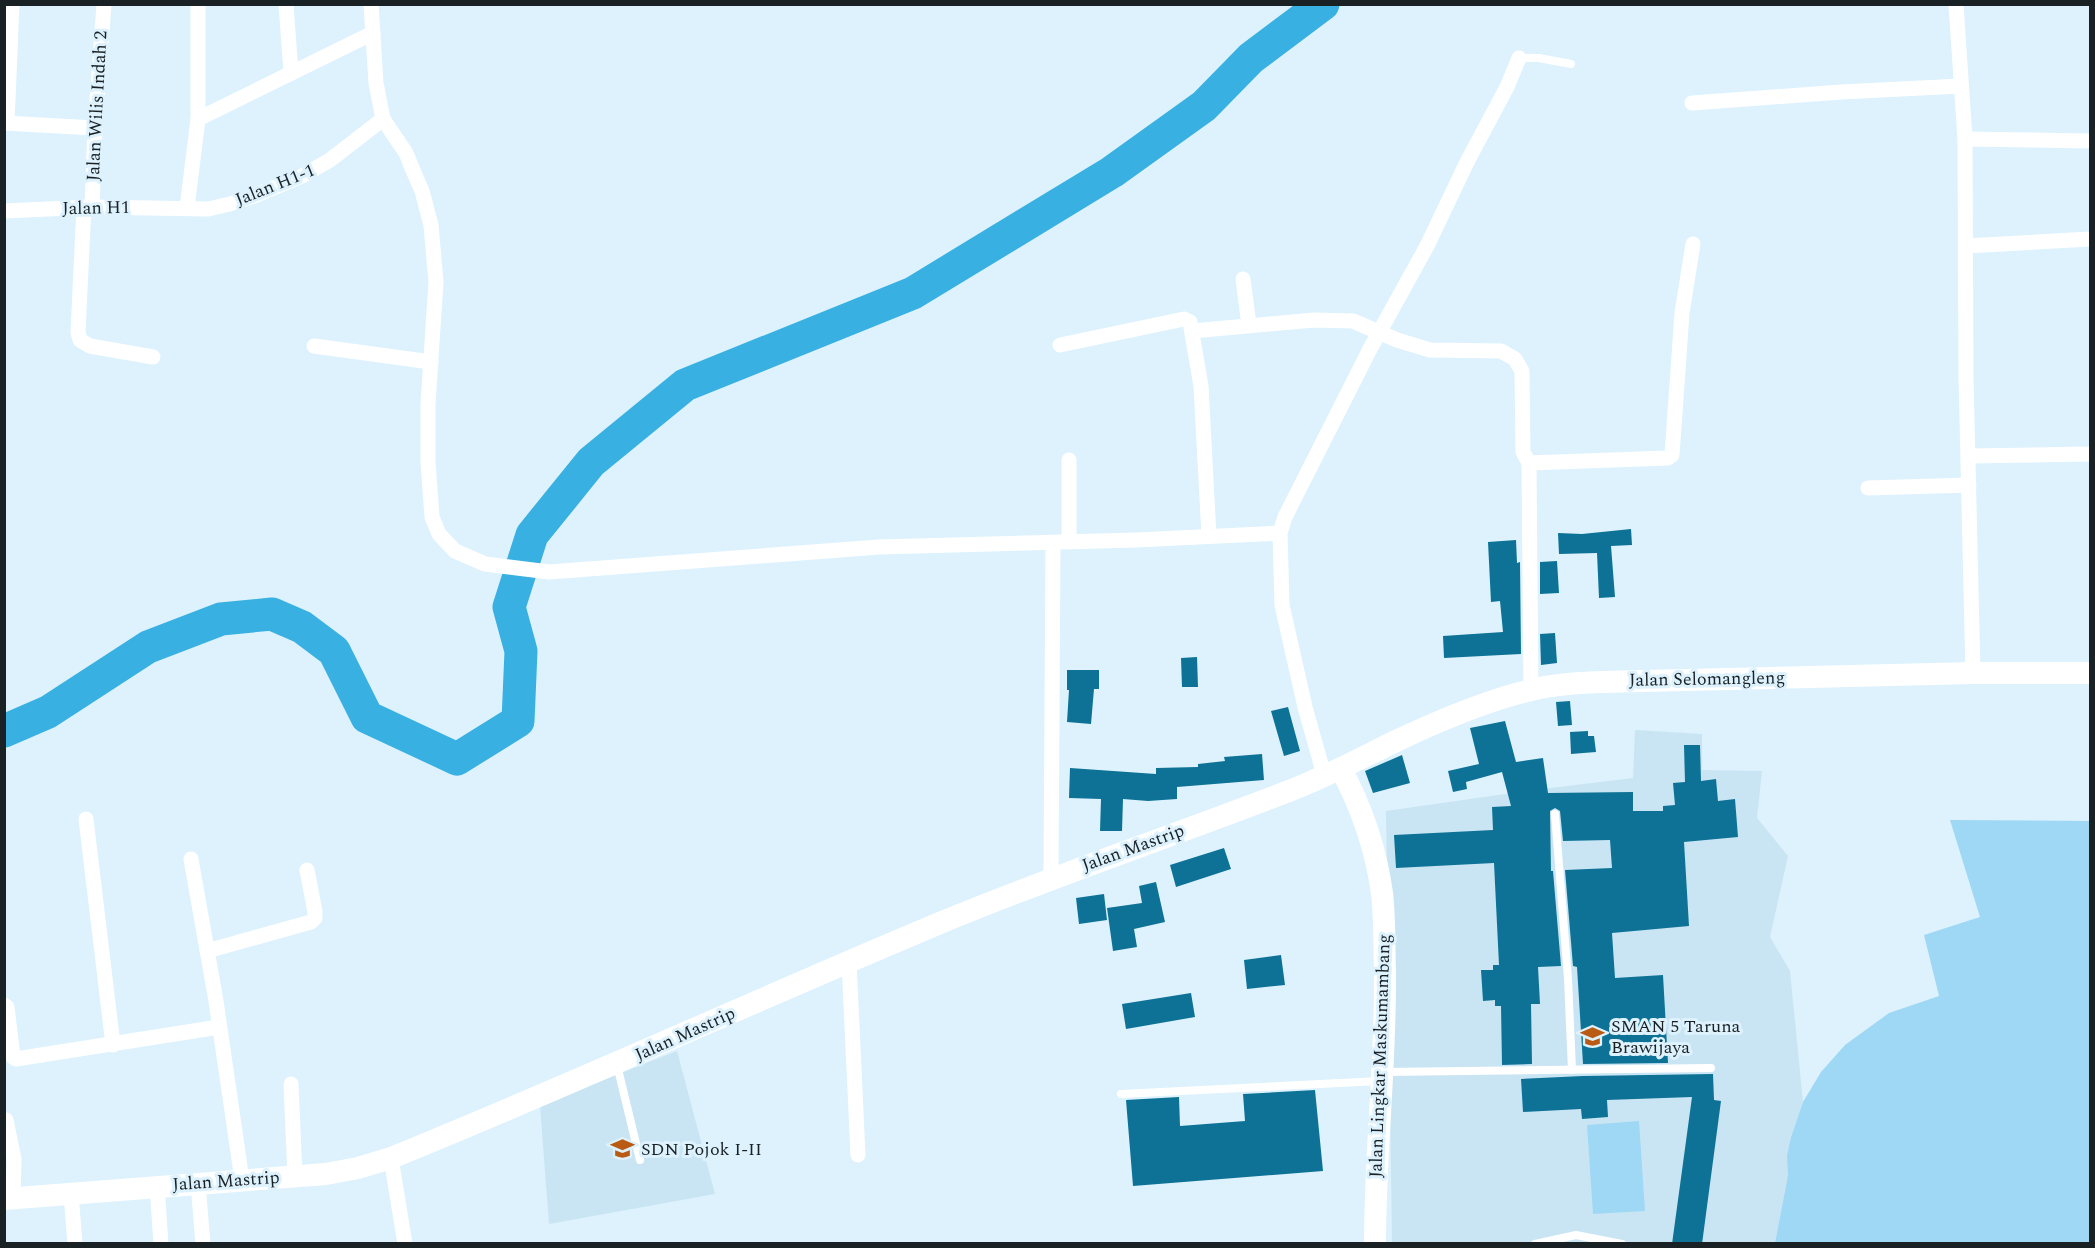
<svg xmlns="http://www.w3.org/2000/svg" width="2095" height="1248" viewBox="0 0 2095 1248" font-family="Spectral,serif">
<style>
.built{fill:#c9e5f3}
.green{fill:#9fd8f4}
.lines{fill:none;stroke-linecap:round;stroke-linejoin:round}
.river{stroke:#38b0e1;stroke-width:33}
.building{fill:#0d7296}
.lane{stroke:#fff;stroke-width:8}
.street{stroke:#fff;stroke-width:15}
.secondary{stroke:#fff;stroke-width:22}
.labels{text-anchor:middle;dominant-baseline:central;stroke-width:6;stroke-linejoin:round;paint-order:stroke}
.street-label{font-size:18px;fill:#192125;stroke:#ddf2fd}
.poi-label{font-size:18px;fill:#192125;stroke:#ddf2fd;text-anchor:start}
</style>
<rect width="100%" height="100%" fill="#ddf2fd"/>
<g class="built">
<polygon points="1635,730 1702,734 1702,770 1762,771 1757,818 1788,856 1770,937 1790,971 1803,1102 1791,1137 1788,1156 1788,1175 1775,1243 1392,1243 1386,811 1526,791 1633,778"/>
<polygon points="677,1051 715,1194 549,1224 540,1105"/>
</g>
<g class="green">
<polygon points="1950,820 2090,821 2090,1243 1775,1243 1788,1175 1787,1156 1791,1137 1803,1102 1821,1072 1845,1045 1889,1013 1939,996 1924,935 1980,917"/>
<polygon points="1639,1121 1645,1211 1593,1214 1587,1125"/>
</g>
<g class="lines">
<polyline class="river" points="4,731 48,712 148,647 221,619 272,614 302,627 334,651 367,717 457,759 518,721 521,651 509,607 532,535 591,462 685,385 913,293 1112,172 1204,106 1251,58 1323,4"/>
</g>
<g class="building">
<polygon points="1631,529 1632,545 1611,546 1615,597 1599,598 1597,553 1559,554 1558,533 1582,534"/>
<polygon points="1516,540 1517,563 1520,562 1521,654 1444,658 1443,636 1503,632 1500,601 1491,602 1488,542"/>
<polygon points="1557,561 1559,593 1540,594 1540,562"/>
<polygon points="1555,633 1557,663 1541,665 1540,634"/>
<polygon points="1197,657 1198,687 1182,687 1181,658"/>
<polygon points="1067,670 1099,670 1099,689 1094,689 1091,724 1067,722 1069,690 1067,690"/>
<polygon points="1570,701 1572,725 1558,726 1556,702"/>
<polygon points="1288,707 1300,751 1284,756 1271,711"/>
<polygon points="1505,721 1516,762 1543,758 1548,793 1633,792 1633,811 1663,811 1663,806 1675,805 1673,783 1685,782 1684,745 1700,745 1701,781 1716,779 1718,801 1735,799 1738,837 1684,842 1689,926 1612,933 1615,978 1663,975 1668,1063 1583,1064 1577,967 1573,966 1565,870 1612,868 1610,840 1563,841 1560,811 1555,808 1550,811 1551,871 1553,871 1561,966 1538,967 1540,1004 1531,1004 1532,1064 1502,1065 1501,1006 1495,1006 1495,1000 1483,1001 1481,970 1493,970 1493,965 1499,965 1494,863 1396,868 1394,835 1493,830 1492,807 1511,806 1502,772 1466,782 1467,789 1453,792 1448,771 1479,764 1470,728"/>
<polygon points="1588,731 1588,736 1594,736 1596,752 1571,754 1570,732"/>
<polygon points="1262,754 1264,780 1177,787 1177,799 1148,801 1123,799 1122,831 1100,831 1101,799 1069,798 1070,768 1156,774 1156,768 1198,767 1198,764 1225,761 1224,757"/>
<polygon points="1402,755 1410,783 1373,793 1365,771"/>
<polygon points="1224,848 1231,869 1176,887 1170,865"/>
<polygon points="1156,882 1165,922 1134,929 1137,947 1113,951 1107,908 1142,903 1139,886"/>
<polygon points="1104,894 1107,920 1079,924 1076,898"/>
<polygon points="1281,955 1285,985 1247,989 1244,960"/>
<polygon points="1191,993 1195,1017 1126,1029 1122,1004"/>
<polygon points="1713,1074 1714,1100 1721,1101 1702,1244 1672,1244 1692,1097 1607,1100 1608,1117 1582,1119 1581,1109 1523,1112 1521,1079 1583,1076"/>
<polygon points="1315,1090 1323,1171 1133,1186 1126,1100 1179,1097 1180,1126 1245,1121 1243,1094"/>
</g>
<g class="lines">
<g class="lane">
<polyline points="1519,58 1539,58 1571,64"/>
<polyline points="1555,814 1568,979 1572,1070"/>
<polyline points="617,1065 640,1160"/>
<polyline points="1384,1072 1711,1068"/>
<polyline points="1121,1094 1380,1081"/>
<polyline points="1535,1244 1576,1235 1622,1244"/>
</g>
<g class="street">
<polyline points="286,4 291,73"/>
<polyline points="371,4 376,83 383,119 406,153 412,168 422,191 431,225 436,282 428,404 428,462 432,517 439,534 455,551 485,564 549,572 879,547 1136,540 1280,533"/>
<polyline points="1956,4 1965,139 1966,378 1973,673"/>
<polyline points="1692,103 1841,92 1961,86"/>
<polyline points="198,119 373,33"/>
<polyline points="4,123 95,128"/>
<polyline points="7,123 12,4"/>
<polyline points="1965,139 2090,141"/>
<polyline points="84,207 78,332 80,340 90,346 153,357"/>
<polyline points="92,207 95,128 104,4"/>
<polyline points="187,208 198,119 198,4"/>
<polyline points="4,211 92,207 208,209 230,204 254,196 304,175 330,160 383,119"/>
<polyline points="1966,246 2090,239"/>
<polyline points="1243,279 1249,325"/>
<polyline points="1192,331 1314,320 1353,321 1397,340 1430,350 1501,351 1515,359 1522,371 1523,452 1529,463 1668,458 1672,455 1682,313 1693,244"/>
<polyline points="1060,345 1184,319 1190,322 1201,386 1209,536"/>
<polyline points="314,346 431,362"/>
<polyline points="1969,456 2090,454"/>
<polyline points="1529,463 1531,690"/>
<polyline points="1868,488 1969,485"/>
<polyline points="1069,541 1069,460"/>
<polyline points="1324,775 1305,707 1282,605 1280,533 1285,517 1370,349 1427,246 1467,162 1507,87 1519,58"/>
<polyline points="86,819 113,1045"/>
<polyline points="191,859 216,1001 242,1180"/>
<polyline points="1051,877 1053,543"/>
<polyline points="207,951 311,922 315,918 315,912 307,870"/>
<polyline points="849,961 858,1155"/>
<polyline points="4,1005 7,1007 13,1057 16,1059 219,1027"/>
<polyline points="291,1084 295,1176"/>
<polyline points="6,1120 14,1159 13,1198"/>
<polyline points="391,1158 405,1244"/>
<polyline points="198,1183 203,1244"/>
<polyline points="157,1186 161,1244"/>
<polyline points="71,1193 75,1244"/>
</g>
<g class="secondary">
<path d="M 1341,769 C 1362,808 1376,850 1382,893 C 1385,919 1384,945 1385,971 C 1386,1062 1375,1152 1375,1244"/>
<path d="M 4,1199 L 326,1174 L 358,1168 L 391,1158 C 576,1083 756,1000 940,923 C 1055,875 1173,836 1289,791 C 1326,777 1361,758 1396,741 C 1436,722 1488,700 1531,690 C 1554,684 1579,683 1602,682 L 1973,673 L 2090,673"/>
</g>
</g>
<defs>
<symbol id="school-bare" viewBox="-9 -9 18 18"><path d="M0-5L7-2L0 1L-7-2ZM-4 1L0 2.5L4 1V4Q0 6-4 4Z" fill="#ba5b15" stroke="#ddf2fd" stroke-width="2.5" paint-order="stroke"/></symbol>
</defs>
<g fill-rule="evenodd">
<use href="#school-bare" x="1576" y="1020" width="33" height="33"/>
<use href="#school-bare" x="606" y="1132" width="33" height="33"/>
</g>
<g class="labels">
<g class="street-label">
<text transform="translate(97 106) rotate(-87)">Jalan Wilis Indah 2</text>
<text transform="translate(275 185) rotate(-22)">Jalan H1-1</text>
<text transform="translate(96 208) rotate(-1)">Jalan H1</text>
<text transform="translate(1707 679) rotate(-1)">Jalan Selomangleng</text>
<text transform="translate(1133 848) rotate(-20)">Jalan Mastrip</text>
<text transform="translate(685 1034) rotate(-24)">Jalan Mastrip</text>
<text transform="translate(1380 1056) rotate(-88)">Jalan Lingkar Maskumambang</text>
<text transform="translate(226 1181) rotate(-4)">Jalan Mastrip</text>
</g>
<g class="poi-label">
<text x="1611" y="1026">SMAN 5 Taruna<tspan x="1611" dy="21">Brawijaya</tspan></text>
<text x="641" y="1149">SDN Pojok I-II</text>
</g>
</g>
<rect width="2095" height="1248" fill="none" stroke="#192125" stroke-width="12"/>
</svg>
